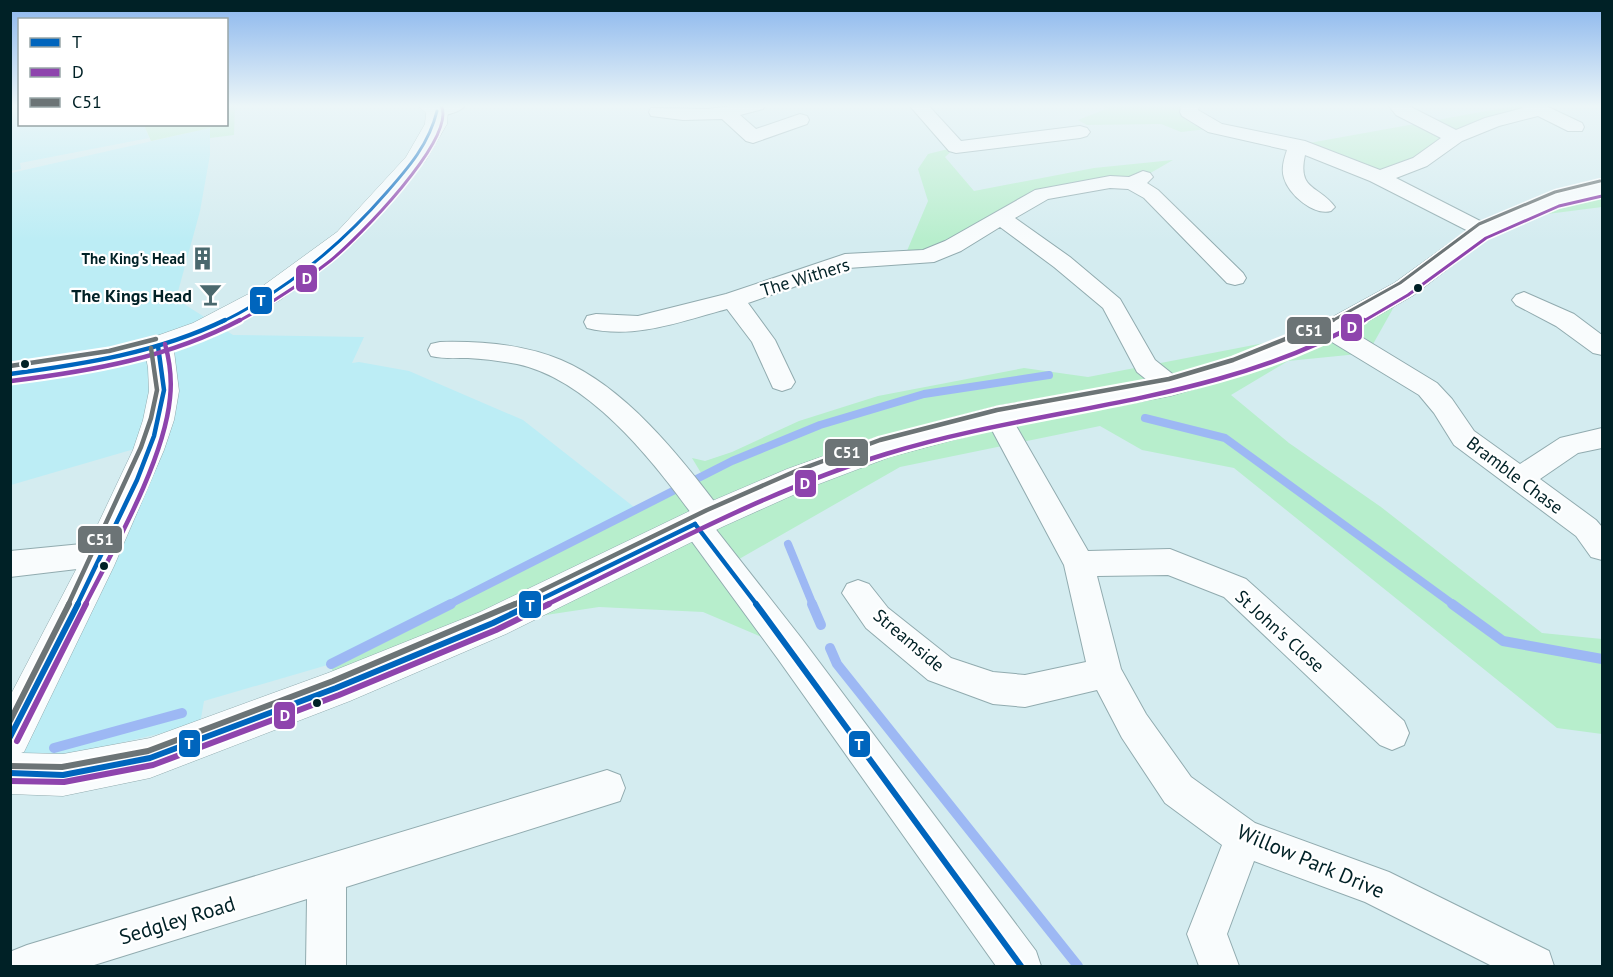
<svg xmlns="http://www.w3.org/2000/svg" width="1613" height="977" viewBox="0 0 1613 977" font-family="'PT Sans',sans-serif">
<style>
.built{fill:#bcedf5}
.green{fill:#b7eecc}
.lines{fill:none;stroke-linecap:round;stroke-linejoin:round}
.stream-far1{stroke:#9db8f4;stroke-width:8}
.stream{stroke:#9db8f4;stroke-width:10}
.street-casing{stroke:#91abaf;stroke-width:2}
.secondary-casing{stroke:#91abaf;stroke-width:1}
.street{fill:#f9fcfd;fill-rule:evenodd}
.secondary{fill:#f9fcfd;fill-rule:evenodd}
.bus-1-far2-casing{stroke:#fff;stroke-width:6}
.bus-1-far1-casing{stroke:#fff;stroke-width:9}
.bus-1-casing{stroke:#fff;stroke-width:10}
.bus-2-far2-casing{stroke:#fff;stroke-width:6}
.bus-2-far1-casing{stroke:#fff;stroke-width:9}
.bus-2-casing{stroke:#fff;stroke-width:10}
.bus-3-far2-casing{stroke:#fff;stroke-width:6}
.bus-3-far1-casing{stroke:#fff;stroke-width:9}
.bus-3-casing{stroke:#fff;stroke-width:10}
.bus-1-far2{stroke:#0065bd;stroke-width:3}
.bus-1-far1{stroke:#0065bd;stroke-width:4.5}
.bus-1{stroke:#0065bd;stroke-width:6}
.bus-2-far2{stroke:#8e44ad;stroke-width:3}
.bus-2-far1{stroke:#8e44ad;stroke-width:4.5}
.bus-2{stroke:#8e44ad;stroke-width:6}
.bus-3-far2{stroke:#6c7476;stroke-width:3}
.bus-3-far1{stroke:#6c7476;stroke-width:4.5}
.bus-3{stroke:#6c7476;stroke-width:6}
.bus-dot{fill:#002126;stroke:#fff;stroke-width:2}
.labels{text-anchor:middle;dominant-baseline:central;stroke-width:4.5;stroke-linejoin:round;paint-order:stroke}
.far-poi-label{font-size:15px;font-weight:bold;fill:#002126;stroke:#fff;text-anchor:end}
.street-label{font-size:18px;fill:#002126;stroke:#fff}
.poi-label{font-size:18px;font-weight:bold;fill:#002126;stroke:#fff;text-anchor:end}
.near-street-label{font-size:21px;fill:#002126;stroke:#fff}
.line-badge{stroke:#fff;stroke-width:2}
.badge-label{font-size:16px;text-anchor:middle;font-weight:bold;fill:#fff}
</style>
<rect width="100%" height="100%" fill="#d4ecf0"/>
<g class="built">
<polygon points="11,105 19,105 20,124 144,125 149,138 20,163 21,169 11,171"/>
<polygon points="210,128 210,155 200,211 176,299 233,335 364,337 352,363 359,362 409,371 523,420 634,507 331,664 204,701 200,724 11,769 148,445 11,485 11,173"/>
</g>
<g class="green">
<polygon points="227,105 235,105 234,135 210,138 210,128 151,141 144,125 226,124"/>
<polygon points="1101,105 1190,105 1189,112 1216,128 1181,132 1161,124 1087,125 1078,120 1106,109"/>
<polygon points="1520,105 1530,105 1539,110 1492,122 1381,177 1298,145"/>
<polygon points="956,147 945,157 974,191 1094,168 1173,160 1133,183 1042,194 953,246 904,258 928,201 918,169 928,154"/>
<polygon points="1602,188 1602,207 1509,219 1557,199"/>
<polygon points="1404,289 1368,353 1288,361 1231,395 1289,443 1381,507 1542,633 1602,639 1602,734 1557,728 1234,468 1142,450 1100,426 900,467 727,566 790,649 703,612 599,607 493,623 336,688 331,664 701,473 692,458 705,461 732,452 799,421 878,396 1024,368 1088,377 1331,330"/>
</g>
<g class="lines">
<g class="stream-far1">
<polyline points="1145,418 1225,438 1454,605"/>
<polyline points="788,544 813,605"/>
<polyline points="448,605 732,461 820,425 924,394 1049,375"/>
</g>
<g class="stream">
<polyline points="812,604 821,625"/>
<polyline points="1452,604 1503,641 1602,659"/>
<polyline points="830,648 837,664 1078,966"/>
<polyline points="331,664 451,604"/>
<polyline points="54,748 182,713"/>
</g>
<defs>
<g id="street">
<path d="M 439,105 L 466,105 C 459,113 441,118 430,115 L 428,111 L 430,107 Z"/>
<polygon points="739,105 766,105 763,109 740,115 756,129 800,114 807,116 809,120 807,124 753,143 746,141 722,119 683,120 651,116 649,112 651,108 708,109"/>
<polygon points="909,105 928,105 961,141 1080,126 1087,128 1090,132 1087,136 1080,138 956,153 949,151"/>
<path d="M 1181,105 L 1199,105 L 1198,110 L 1222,124 L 1305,141 L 1380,170 L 1413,158 L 1441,138 L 1396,115 L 1388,105 L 1407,105 L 1456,130 L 1485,118 L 1523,108 L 1521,105 L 1544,105 L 1582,123 L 1584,127 L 1582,131 L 1568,131 L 1538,116 L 1499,126 L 1462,141 L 1427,166 L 1396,178 L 1490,226 L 1493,231 L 1490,236 L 1482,238 L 1370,181 L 1305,155 C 1297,191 1319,185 1335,207 L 1331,211 C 1314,216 1289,195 1284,178 C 1281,169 1284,159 1287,150 L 1208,132 L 1182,116 L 1180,112 Z"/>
<path d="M 1143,171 L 1150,173 L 1153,177 L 1147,183 L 1158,190 L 1243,273 L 1246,278 L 1243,283 L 1235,285 L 1227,283 L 1144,198 L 1128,189 L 1110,188 L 1048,199 L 1015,218 L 1070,257 L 1120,299 L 1155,360 L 1180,380 L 1184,386 L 1180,392 L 1171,395 L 1162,392 L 1137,372 L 1103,308 L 1054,267 L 1000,227 L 961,251 L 934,262 L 848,268 L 748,303 L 775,340 L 795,382 L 791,388 L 782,391 L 773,388 L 752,342 L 727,309 C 682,321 634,340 587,328 L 584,322 L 587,316 L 596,314 L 638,316 L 726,294 L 845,254 L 923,250 L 945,241 L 1035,190 L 1110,176 L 1129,177 Z"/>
<polygon points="1524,292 1574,314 1602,335 1602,355 1593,353 1556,326 1516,305 1512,300 1516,295"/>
<polygon points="1331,322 1340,324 1437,383 1452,399 1474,431 1520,464 1560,438 1602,428 1602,448 1578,453 1540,479 1596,520 1602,527 1602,560 1591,557 1576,536 1454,445 1434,413 1419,395 1322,336 1319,330 1322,324"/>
<polygon points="158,338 167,340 170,346 167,352 111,367 10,383 10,365 111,349"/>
<path d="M 440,342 C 481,341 523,344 561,360 C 625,387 679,455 720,509 L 725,517 L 720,525 L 714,527 L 802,639 L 1036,951 L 1041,966 L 996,966 L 778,659 L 685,532 L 680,524 L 685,516 L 691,513 C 651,458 588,379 517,364 C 501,361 484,359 468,358 C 455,358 443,359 431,356 L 428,350 L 431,344 Z"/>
<polygon points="998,407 1007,410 1088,551 1170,549 1246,579 1404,721 1409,733 1404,745 1392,750 1380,745 1224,597 1168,575 1097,576 1121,669 1146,714 1191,777 1255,823 1389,872 1549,951 1554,966 1492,966 1365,902 1254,861 1227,934 1239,966 1199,966 1187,934 1222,845 1165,803 1122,738 1097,690 1025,707 993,704 928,680 866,628 842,593 847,584 858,580 869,584 888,608 951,658 993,672 1025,675 1086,662 1064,565 985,417 989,410"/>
<polygon points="102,542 113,545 117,554 113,563 102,566 10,577 10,551"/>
<polygon points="607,770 620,775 625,788 620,801 346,887 346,966 306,966 307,899 91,966 10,966 12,951 27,945"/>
</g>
<polygon id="secondary" points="417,105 445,106 448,111 447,124 426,160 355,242 280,300 213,337 174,351 179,391 174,420 164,450 114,566 24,752 21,753 63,754 150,738 328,673 480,612 698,507 787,469 872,439 998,406 1171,376 1225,360 1321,323 1394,283 1473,226 1548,194 1602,181 1602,195 1565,204 1491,236 1414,295 1341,337 1245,374 1171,396 998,428 890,457 811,487 722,527 506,634 350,701 150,778 63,796 10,794 10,696 81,560 133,450 143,420 149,391 148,368 144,346 148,339 193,323 260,288 337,232 406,157 425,124 426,113"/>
</defs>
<use href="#street" class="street-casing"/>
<use href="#secondary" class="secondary-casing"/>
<use href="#street" class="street"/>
<use href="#secondary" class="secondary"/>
<defs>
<path id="bus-1-far2" d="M 222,322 C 287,290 340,246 387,192 C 409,167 429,144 437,111"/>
<g id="bus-1-far1">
<path d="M 10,374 C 84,364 157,353 225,320"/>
<polyline points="695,524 757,605"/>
<polyline points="77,605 137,480 154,436 164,390 158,346"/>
<polyline points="529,605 695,524"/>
</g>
<g id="bus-1">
<polyline points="756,604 1021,966"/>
<polyline points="10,737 78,604"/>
<polyline points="10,773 63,775 150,758 336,688 493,623 532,604"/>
</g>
<g id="bus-2-far2">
<path d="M 237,322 C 270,304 301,284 330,261 C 356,240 458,138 441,105"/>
<polyline points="1362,322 1408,295 1486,238 1559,206 1602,196"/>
</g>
<g id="bus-2-far1">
<path d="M 11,381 C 91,371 168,358 240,320"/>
<path d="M 85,605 C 114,548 164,461 170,398 C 172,380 170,362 165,344"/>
<path d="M 546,605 C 657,551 768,490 886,454 C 1044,405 1218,404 1364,320"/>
</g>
<g id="bus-2">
<polyline points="17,741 86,604"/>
<polyline points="10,781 64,782 153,765 339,695 496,630 549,604"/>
</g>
<polyline id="bus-3-far2" points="1330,322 1400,283 1479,224 1555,192 1600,181"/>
<g id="bus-3-far1">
<polyline points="10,366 109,351 156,339"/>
<polyline points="68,605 141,447 151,418 157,390 151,348"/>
<polyline points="512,605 707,510 796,471 880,440 997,410 1169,379 1233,360 1333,320"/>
</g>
<g id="bus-3">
<polyline points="10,721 69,604"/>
<polyline points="10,766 62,767 148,751 333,681 515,604"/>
</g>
</defs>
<use href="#bus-1-far2" class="bus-1-far2-casing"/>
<use href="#bus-1-far1" class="bus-1-far1-casing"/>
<use href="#bus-1" class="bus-1-casing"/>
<use href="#bus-2-far2" class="bus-2-far2-casing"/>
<use href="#bus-2-far1" class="bus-2-far1-casing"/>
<use href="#bus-2" class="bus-2-casing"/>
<use href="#bus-3-far2" class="bus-3-far2-casing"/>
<use href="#bus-3-far1" class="bus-3-far1-casing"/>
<use href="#bus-3" class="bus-3-casing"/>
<use href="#bus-1-far2" class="bus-1-far2"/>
<use href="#bus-1-far1" class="bus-1-far1"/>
<use href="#bus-1" class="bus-1"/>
<use href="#bus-2-far2" class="bus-2-far2"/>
<use href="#bus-2-far1" class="bus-2-far1"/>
<use href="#bus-2" class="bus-2"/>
<use href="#bus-3-far2" class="bus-3-far2"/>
<use href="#bus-3-far1" class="bus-3-far1"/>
<use href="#bus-3" class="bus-3"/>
</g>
<linearGradient id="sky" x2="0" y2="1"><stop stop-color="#8ab6ed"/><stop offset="0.44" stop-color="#ecf6f8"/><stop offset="1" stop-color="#ecf6f8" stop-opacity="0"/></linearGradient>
<rect width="1613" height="241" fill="url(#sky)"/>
<defs>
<symbol id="building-bare" viewBox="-9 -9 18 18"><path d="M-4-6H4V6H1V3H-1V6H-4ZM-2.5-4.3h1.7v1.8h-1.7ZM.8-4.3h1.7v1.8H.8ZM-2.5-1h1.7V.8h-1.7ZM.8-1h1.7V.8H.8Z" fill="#4a686d" stroke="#fff" stroke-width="2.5" paint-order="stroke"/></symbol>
<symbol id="bar-bare" viewBox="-9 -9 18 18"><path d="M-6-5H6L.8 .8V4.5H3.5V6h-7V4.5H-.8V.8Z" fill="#4a686d" stroke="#fff" stroke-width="2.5" paint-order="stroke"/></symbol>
</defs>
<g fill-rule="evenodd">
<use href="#building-bare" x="186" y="242" width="33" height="33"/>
<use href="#bar-bare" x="194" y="278" width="33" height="33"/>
</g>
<g class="bus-dot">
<circle cx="1418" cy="288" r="5"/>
<circle cx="25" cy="364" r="5"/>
<circle cx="104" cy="566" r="5"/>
<circle cx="317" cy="703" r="5"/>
</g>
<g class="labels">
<g class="far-poi-label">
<text x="185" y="258">The King's Head</text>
</g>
<g class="street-label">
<text transform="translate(805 277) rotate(-17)">The Withers</text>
<text transform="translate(1515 475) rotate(37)">Bramble Chase</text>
<text transform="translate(1280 631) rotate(42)">St John's Close</text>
<text transform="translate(909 640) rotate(40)">Streamside</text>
</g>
<g class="poi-label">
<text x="192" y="295">The Kings Head</text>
</g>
<g class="near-street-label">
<text transform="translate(1311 861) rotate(23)">Willow Park Drive</text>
<text transform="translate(177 920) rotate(-17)">Sedgley Road</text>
</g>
</g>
<g class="line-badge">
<rect x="295" y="264" width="23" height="29" rx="6" fill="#8e44ad"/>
<rect x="249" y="286" width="24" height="29" rx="6" fill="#0065bd"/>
<rect x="1340" y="313" width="23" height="29" rx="6" fill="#8e44ad"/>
<rect x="1286" y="316" width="46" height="29" rx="6" fill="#6c7476"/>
<rect x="824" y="438" width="45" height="29" rx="6" fill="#6c7476"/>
<rect x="794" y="469" width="23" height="29" rx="6" fill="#8e44ad"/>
<rect x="77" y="525" width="46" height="29" rx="6" fill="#6c7476"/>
<rect x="518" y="590" width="24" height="29" rx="6" fill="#0065bd"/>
<rect x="273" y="701" width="23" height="29" rx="6" fill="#8e44ad"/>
<rect x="178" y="729" width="23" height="29" rx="6" fill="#0065bd"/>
<rect x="848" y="730" width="23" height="28" rx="6" fill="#0065bd"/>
</g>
<g class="badge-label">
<text x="307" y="284">D</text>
<text x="261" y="306">T</text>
<text x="1352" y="333">D</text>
<text x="1309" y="336">C51</text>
<text x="847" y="458">C51</text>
<text x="805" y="489">D</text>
<text x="100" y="545">C51</text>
<text x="530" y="611">T</text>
<text x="285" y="721">D</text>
<text x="189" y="749">T</text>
<text x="859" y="750">T</text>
</g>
<rect width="1613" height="977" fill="none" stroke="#002126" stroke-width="24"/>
<rect x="18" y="18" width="210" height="108" fill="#ffffff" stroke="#99a6a8" stroke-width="1.5"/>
<rect x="30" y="38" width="30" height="9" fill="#0065bd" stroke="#99a6a8" stroke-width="1.5"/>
<text x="72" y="48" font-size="18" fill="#002126">T</text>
<rect x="30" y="68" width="30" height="9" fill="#8e44ad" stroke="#99a6a8" stroke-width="1.5"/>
<text x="72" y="78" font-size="18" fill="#002126">D</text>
<rect x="30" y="98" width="30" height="9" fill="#6c7476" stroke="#99a6a8" stroke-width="1.5"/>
<text x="72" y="108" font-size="18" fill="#002126">C51</text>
</svg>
